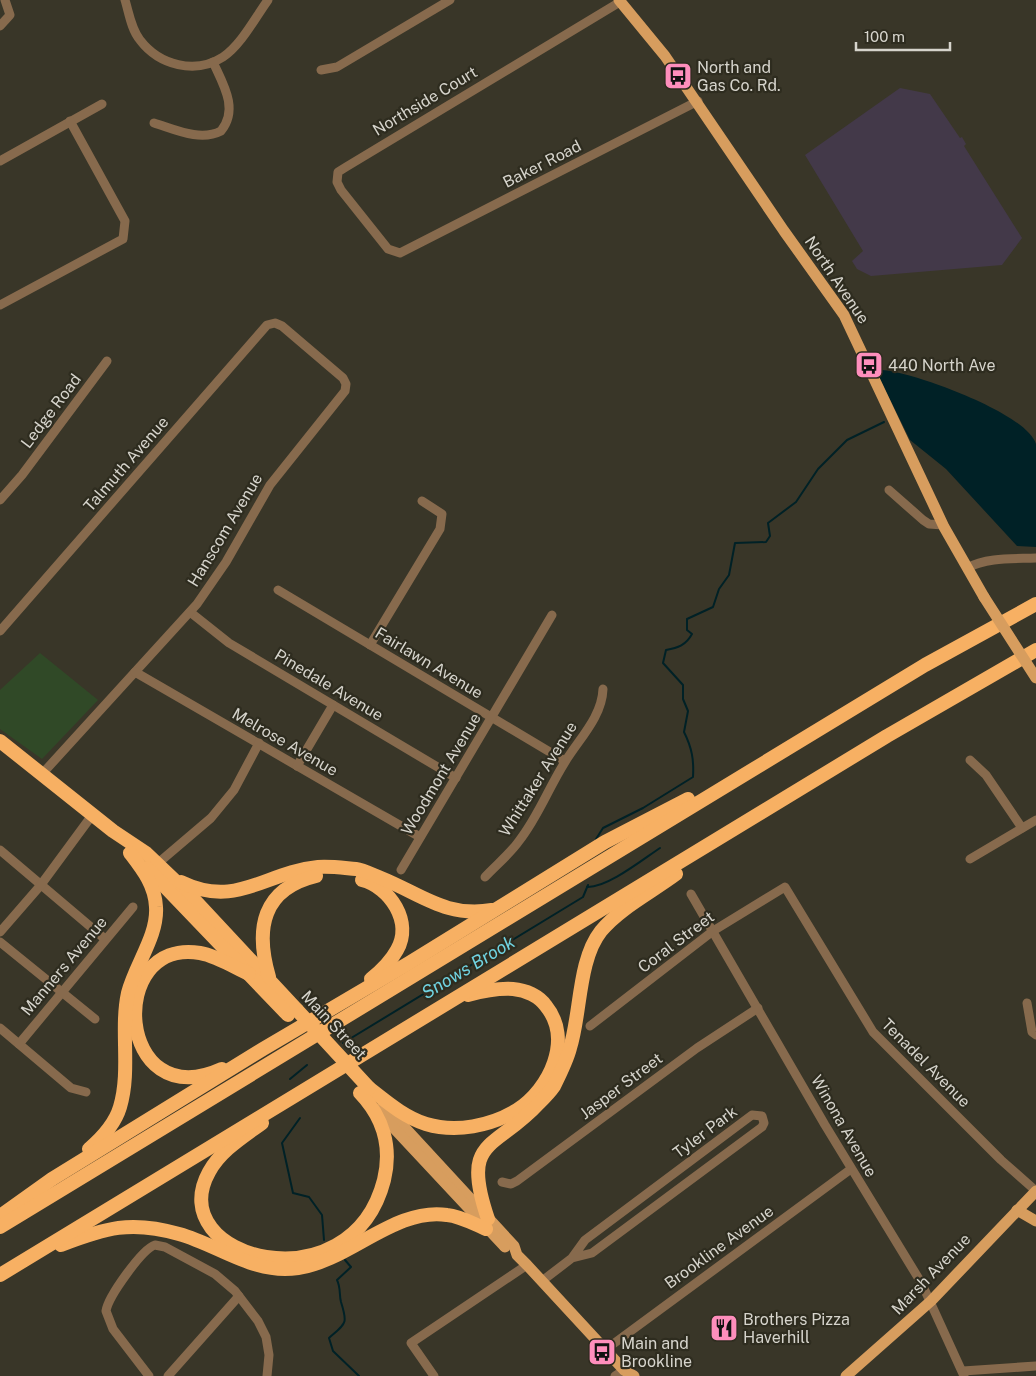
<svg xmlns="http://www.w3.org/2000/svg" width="1036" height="1376" viewBox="0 0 1036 1376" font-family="'Public Sans',sans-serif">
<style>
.industrial{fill:#433949}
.green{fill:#304927}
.water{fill:#002126}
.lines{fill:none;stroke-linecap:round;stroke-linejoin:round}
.stream{stroke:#002126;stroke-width:2}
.minor{stroke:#876a4d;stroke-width:9}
.major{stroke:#d79d5e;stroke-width:11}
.highway{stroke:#f7b063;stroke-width:14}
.major-bridge{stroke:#d79d5e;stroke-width:11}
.highway-bridge{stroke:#f7b063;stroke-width:14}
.labels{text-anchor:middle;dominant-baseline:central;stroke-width:4.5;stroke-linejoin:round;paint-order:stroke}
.poi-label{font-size:16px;fill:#d6d4cc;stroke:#2e2c1f;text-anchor:start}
.street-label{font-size:16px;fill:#d6d4cc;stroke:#2e2c1f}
.water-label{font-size:18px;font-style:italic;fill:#70d3e1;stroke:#2e2c1f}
</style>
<rect width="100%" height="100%" fill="#393628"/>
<polygon class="industrial" points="900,88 930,94 960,138 962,137 966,144 964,146 1022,238 1002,265 871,276 857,269 852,261 863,251 805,155"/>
<polygon class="green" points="40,653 98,700 42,759 0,729 0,690"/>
<path class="water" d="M 882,370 C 913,372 1027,413 1036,444 C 1036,452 1036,463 1036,471 C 1036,496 1036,522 1036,547 L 1017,546 L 946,469 L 910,440 L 878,375 Z"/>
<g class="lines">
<g class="stream">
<path d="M 596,839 L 603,828 L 643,808 L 693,777 C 694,760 692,748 684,732 L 688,711 L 683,699 L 683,685 L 663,663 L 666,650 C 678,648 686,645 692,634 L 687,630 L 687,619 L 713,607 L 719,589 L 729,575 L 735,543 L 766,542 L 770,536 L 768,523 L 796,502 L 818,469 L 847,440 L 884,422"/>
<path d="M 587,887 C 607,888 642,860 660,848"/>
<polyline points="343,1043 583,897 588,885"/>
<polyline points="290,1079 307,1065"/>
<polyline points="300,1118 282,1143 293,1193 309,1197 322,1215 324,1240"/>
<path d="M 345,1260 L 351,1267 L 337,1280 C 341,1288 339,1295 341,1302 C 348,1324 346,1323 329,1338 L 333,1351 L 359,1376"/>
</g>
<g class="minor">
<path d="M 125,0 C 129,13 131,29 140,40 C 159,65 195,75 223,57 C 241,45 255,18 268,0"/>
<polyline points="620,2 346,167 338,172 337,182 341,190 388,249 400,253 698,101"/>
<polyline points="0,26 10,15 5,0"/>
<polyline points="321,70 337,67 450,0"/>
<path d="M 154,123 C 174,129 200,142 221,131 C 239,109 223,84 213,62"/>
<polyline points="0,161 102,104"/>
<polyline points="0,305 123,239 125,221 70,121"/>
<polyline points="889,490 923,520 929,524 943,525"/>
<polyline points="0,500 22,475 107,361"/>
<path d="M 967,568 C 987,557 1014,559 1036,558"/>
<polyline points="278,590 565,761"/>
<polyline points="190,612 229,643 456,778"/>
<polyline points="0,631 267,325 275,323 282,326 343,378 346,384 345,391 270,485 226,562 197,604 42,774"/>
<polyline points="370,645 440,529 442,514 422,501"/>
<polyline points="135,672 420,837"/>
<polyline points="970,760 986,775 1022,828"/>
<polyline points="297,766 333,705"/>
<polyline points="0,850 105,939"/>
<polyline points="970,859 1036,820"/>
<polyline points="157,864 211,818 234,790 259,743"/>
<polyline points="401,870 552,615"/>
<path d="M 485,877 C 496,865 510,854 519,841 C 538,817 549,787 565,762 C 579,739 602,717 603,689"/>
<polyline points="691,894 825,1125 922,1284 964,1376"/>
<polyline points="0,932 40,886 93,814"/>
<polyline points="0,942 95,1019"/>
<polyline points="1027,1003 1032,1032 1036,1035"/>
<polyline points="590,1026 713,931 785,887 873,1032 1001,1160 1036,1191"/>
<polyline points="0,1028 71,1088 86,1092"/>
<polyline points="19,1044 133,907"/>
<polyline points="502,1182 511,1184 517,1181 697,1048 758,1008"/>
<polyline points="542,1281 572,1258 585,1240 752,1115 762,1116 764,1123 762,1127 592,1253 572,1258"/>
<polyline points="605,1350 851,1169"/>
<polyline points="963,1371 1036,1366"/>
<path d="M 149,1376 L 113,1329 L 106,1311 C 108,1297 142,1249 155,1245 L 165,1247 L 215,1274 L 235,1291 L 258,1321 L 266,1337 L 269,1355 L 267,1376"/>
<polyline points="168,1376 239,1296"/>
<polyline points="434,1376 411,1343 527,1265"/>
<polyline points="615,1376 624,1370"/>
</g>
<g class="major">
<polyline points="619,0 665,56 784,231 844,315 944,527 984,597"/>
<polyline points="383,1104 514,1246 517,1255 527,1265 624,1370 634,1376"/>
<polyline points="376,1109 505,1247"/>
<polyline points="1017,1210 1036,1221"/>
<polyline points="846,1376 931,1301 1036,1191"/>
</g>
<g class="highway">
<polyline points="0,741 113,831 146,853 188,893 297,1010"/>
<polyline points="147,868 288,1015"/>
<path d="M 362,880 C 390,887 413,922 397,950 C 391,961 381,971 371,979"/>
<path d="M 181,882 C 237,909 265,872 318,867 C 330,866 344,868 356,869 C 364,870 373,875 381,878 C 421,894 446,918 492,910"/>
<path d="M 269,977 C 255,929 262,889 316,876"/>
<path d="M 222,1069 C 116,1117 105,937 200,953 C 217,956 234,967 249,974"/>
<path d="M 369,1088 C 387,1102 404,1117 426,1124 C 456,1133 491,1126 517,1110 C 550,1089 573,1039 546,1006 C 539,996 526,990 513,989 C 498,988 483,991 468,995"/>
<path d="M 262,1123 C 243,1137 220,1151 209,1172 C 161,1259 351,1309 384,1180 C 392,1147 383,1117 360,1093"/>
<path d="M 89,1149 C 103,1137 115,1124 120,1107 C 131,1070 120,1030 128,993 C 135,965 158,936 156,907 C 155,885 143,870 130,853"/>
<polyline points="0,1216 52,1179 263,1049 409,963 605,842 688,799"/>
<path d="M 488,1219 C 460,1137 495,1151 539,1103 C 544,1098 550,1092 554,1086 C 560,1074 567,1060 570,1048 C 581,1013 578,960 601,931 C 620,908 652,892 676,874"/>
<polyline points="0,1227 925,665 1036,604"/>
<path d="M 61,1245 C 105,1228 131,1220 179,1234 C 219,1245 254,1275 298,1268 C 349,1261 395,1207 447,1215 C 460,1216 474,1224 486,1229"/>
<polyline points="0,1275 887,736 1036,650"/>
</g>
<polyline class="major-bridge" points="984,597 1036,678"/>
<polyline class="highway-bridge" points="297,1010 369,1088"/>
</g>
<defs>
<symbol id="bus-square" viewBox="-11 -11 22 22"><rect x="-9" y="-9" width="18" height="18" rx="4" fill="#fe8ebc" stroke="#2e2c1f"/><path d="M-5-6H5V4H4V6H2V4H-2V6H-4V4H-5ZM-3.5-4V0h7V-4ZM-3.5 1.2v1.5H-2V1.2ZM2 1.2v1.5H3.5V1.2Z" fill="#111"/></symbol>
<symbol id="restaurant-square" viewBox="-11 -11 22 22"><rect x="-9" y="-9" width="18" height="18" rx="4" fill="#fe8ebc" stroke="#2e2c1f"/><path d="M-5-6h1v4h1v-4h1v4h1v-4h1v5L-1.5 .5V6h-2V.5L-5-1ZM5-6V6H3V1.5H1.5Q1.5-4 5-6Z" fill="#111"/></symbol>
</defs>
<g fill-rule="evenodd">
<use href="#bus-square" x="662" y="60" width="32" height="32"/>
<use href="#bus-square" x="853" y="349" width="32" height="32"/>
<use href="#restaurant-square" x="708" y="1312" width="32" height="32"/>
<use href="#bus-square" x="586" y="1336" width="32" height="32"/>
</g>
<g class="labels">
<g class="poi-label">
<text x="697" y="67">North and<tspan x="697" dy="18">Gas Co. Rd.</tspan></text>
<text x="888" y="365">440 North Ave</text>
<text x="743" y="1319">Brothers Pizza<tspan x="743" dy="18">Haverhill</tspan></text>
<text x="621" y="1343">Main and<tspan x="621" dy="18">Brookline</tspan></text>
</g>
<g class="street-label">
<text transform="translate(425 101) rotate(-31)">Northside Court</text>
<text transform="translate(542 164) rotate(-27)">Baker Road</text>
<text transform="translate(837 280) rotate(56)">North Avenue</text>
<text transform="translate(51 411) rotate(-53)">Ledge Road</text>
<text transform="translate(126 464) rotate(-49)">Talmuth Avenue</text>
<text transform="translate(225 530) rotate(-59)">Hanscom Avenue</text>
<text transform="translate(429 663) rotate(31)">Fairlawn Avenue</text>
<text transform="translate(329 685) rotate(31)">Pinedale Avenue</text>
<text transform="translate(285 742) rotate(30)">Melrose Avenue</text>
<text transform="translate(441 774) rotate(-59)">Woodmont Avenue</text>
<text transform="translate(538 779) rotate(-58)">Whittaker Avenue</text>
<text transform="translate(676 942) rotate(-37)">Coral Street</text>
<text transform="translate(64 966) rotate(-50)">Manners Avenue</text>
<text transform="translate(334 1025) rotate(47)">Main Street</text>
<text transform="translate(926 1063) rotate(45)">Tenadel Avenue</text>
<text transform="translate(621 1086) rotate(-37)">Jasper Street</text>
<text transform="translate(844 1126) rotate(60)">Winona Avenue</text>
<text transform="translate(705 1132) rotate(-37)">Tyler Park</text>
<text transform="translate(719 1247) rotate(-36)">Brookline Avenue</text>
<text transform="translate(931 1274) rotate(-46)">Marsh Avenue</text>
</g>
<g class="water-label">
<text transform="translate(468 967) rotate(-31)">Snows Brook</text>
</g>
</g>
<path d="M856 42v8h94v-8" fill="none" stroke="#d6d4cc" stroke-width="2.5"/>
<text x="864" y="42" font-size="15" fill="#d6d4cc" stroke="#2e2c1f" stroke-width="4" paint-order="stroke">100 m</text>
</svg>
